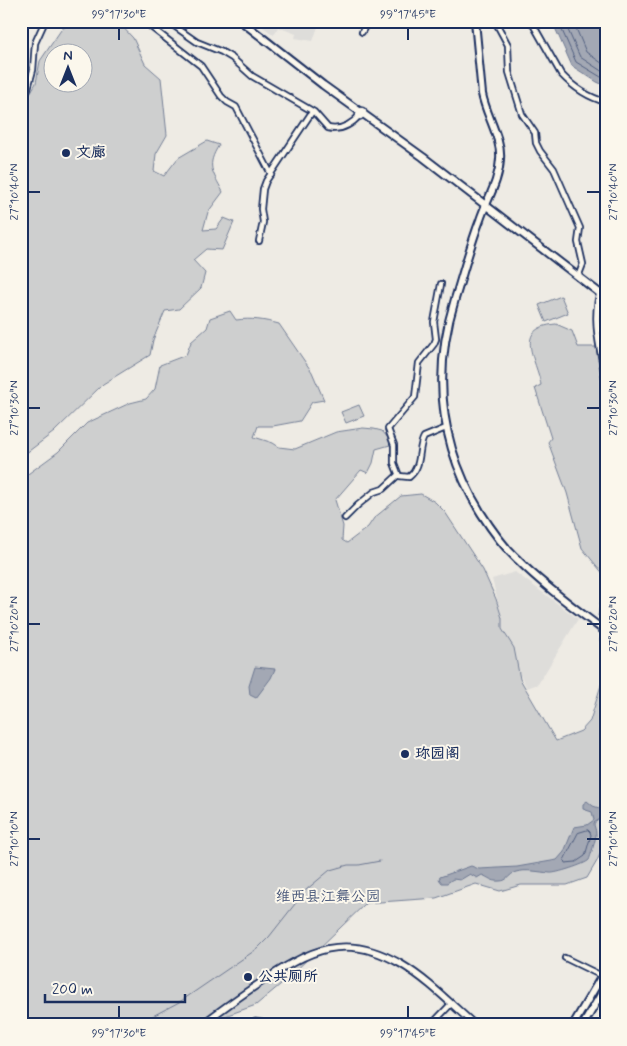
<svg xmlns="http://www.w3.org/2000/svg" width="627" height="1046" viewBox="0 0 627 1046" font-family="Mynerve,'LXGW WenKai TC',sans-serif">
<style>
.built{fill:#deddda}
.green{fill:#cecfcf;stroke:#747f96;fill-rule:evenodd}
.water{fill:#a3a8b4;stroke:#6d7892}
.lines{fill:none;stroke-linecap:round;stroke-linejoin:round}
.shore{stroke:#515f80;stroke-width:1}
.stream{stroke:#6d7892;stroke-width:1}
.minor-casing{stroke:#1b2f5e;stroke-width:8}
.tertiary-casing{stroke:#1b2f5e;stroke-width:9}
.secondary-casing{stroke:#1b2f5e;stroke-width:10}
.trunk-casing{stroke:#1b2f5e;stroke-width:11}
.minor{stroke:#fbf7ec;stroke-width:4.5}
.tertiary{stroke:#fbf7ec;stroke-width:5.5}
.secondary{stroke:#fbf7ec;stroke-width:6}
.trunk{stroke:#fbf7ec;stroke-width:8}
.ticks{fill:none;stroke:#1b2f5e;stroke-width:2}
.poi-dot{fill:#1b2f5e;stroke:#fbf7ec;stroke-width:2}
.labels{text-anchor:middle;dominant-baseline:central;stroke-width:4;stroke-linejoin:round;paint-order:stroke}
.poi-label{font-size:15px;font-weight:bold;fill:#1b2f5e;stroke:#fbf7ec;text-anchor:start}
.park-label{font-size:15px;fill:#48577a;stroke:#fbf7ec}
.neatline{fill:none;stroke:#1b2f5e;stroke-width:2}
.ticks-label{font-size:12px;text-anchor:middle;fill:#1b2f5e}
</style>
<rect width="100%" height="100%" fill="#eeebe4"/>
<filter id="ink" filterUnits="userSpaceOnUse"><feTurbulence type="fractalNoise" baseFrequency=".02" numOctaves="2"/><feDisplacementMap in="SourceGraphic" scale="10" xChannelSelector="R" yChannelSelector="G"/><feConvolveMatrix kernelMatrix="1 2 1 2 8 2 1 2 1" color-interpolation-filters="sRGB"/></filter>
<g filter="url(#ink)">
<g class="built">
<polygon points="255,21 320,21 313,41 295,38 296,34 278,27 274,35"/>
<polygon points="515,572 578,619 538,684 527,688 501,640 502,618 492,579"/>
</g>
<g class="green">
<path d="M 73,21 L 117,21 L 133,38 L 145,64 L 161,78 L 167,135 L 156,154 L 154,171 L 164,176 L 178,158 L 207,141 L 219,145 C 206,166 212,171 223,192 L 208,212 L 203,230 L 216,229 L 224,218 L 234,222 L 222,250 L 206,249 L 193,260 L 205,273 L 201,288 L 179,309 L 165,311 L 153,340 L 150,355 L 103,384 L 54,432 L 21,457 L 21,109 L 36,83 L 40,61 L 61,30 ZM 52,52 L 82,52 L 82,82 L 52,82 Z"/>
<polygon points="561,296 568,313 546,322 539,305"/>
<path d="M 230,311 L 236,320 C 252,318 264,320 279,324 L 312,372 L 324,400 L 312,402 L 300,421 L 273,426 L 258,426 L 254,437 L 273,443 L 279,447 L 295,449 L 336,432 L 363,428 L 374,429 L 382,431 L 389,439 L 390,445 L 376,449 L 373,463 L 368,473 L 361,470 L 335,500 L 343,526 L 342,540 L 347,543 L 368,527 L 374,518 L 401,496 L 421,494 L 435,502 L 445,512 L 483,570 L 496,599 L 502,618 L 502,629 L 514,648 L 520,679 L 556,741 L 581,731 L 590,721 L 605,672 L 600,639 L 602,636 L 606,638 L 606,840 L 597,861 L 587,878 L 567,885 L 521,885 L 500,891 L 476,884 L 436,898 L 366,903 L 287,979 L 256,1005 L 225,1016 L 209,1025 L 21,1025 L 21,479 L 58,452 L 87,423 L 130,403 L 146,399 L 155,389 L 160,365 L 186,355 L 191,342 L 207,328 L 210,318 Z"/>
<path d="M 556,324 L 572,331 L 578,347 L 596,347 L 606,407 L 606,622 L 598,616 L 605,576 L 582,548 L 567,493 L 548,442 L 551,438 L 535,388 L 541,385 C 537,360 512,328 556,324 Z"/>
<polygon points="359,405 364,416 346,423 341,412"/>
</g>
<g class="water">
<polygon points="552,21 606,21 606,86 597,82 572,66"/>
<polygon points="255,667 275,669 271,678 256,698 250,695 249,686"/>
<path d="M 587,801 L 593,806 L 599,808 L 603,815 L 600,819 L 594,823 C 594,827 596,829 596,834 C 597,835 590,858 589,860 C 586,864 555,874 550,873 C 539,872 526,869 516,872 C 509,874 508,881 500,881 C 492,882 488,877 482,875 L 477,878 L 470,874 L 460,880 L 453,879 L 447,883 L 442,883 L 439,879 L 440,877 L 471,866 L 479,869 L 517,867 L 557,860 L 564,852 L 574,827 L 587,825 L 594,820 L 592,812 L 583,809 L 583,804 Z"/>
</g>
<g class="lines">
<g class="shore">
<polyline points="558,21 576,62 606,80"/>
<polyline points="564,21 580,57 606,74"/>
<polyline points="573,21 586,52 606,66"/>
<polygon points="588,830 590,832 591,835 585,856 576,862 565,863 564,860 578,833"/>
</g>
<polyline class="stream" points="131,1025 149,1018 181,1001 257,949 269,937 306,890 330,870 348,865 359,865 380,861"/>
<defs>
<g id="minor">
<polyline points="148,21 151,27 201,66 221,96 227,102 236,107 271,174"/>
<path d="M 167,21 L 197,42 L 222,52 L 232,58 L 252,76 L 314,112 L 328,128 C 341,131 352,124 360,115"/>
<polyline points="495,21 508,45 509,72 522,114 535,133 536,143 540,151 554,169 580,228 578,242 583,264 578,277"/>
<path d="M 531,21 L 561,74 C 574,88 587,97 606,102"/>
<polyline points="362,32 364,28 363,21"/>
<polyline points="21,101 28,88 33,70 35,43 45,21"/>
<polyline points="259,241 263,222 261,209 263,189 266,181 312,112"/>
<path d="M 441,284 L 434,322 L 436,339 L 434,344 L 419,363 L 415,397 L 388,429 L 394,445 L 394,463 L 399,476 L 409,477 C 423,466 417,449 424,437 L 446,428"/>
<polyline points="345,518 358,505 374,492 383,489 398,475"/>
<polyline points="565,958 602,976"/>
<path d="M 247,1024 C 254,1020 261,1022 269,1025"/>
<polyline points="431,1025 451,1004"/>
</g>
<g id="tertiary">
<path d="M 600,293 C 592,322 601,350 606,378"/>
<path d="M 201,1025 C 221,1010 240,996 260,983 C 309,950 345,931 401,964 C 428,980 451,1004 475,1025"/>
</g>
<g id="secondary">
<polyline points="241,21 323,85 423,157 606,298"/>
<path d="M 475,21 L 482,94 C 486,115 502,139 500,159 C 499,182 487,199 480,220 C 470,246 463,273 455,299 C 432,374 439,445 481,513 C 491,529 503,546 518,560 C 544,586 576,609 606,632"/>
<polyline points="573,1025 606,969"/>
<polyline points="583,1025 606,986"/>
</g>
<polyline id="trunk" points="360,115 362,112"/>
</defs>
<use href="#minor" class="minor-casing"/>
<use href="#tertiary" class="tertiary-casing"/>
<use href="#secondary" class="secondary-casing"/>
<use href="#trunk" class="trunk-casing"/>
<use href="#minor" class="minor"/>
<use href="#tertiary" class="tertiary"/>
<use href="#secondary" class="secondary"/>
<use href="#trunk" class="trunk"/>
</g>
</g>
<path class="ticks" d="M 119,28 L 119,40M 408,28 L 408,40M 28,192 L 40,192M 587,192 L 600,192M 28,408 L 40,408M 587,408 L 600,408M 28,624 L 40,624M 587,624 L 600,624M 28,839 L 40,839M 587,839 L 600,839M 119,1006 L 119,1018M 408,1006 L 408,1018"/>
<g class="poi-dot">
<circle cx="66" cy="153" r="5"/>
<circle cx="405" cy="754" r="5"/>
<circle cx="248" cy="977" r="5"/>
</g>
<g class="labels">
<g class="poi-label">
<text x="76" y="153">文廊</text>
<text x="415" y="754">珎园阁</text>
<text x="258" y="977">公共厕所</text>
</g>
<g class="park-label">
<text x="328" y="897">维西县江舞公园</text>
</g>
</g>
<rect width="627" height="1046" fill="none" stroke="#fbf7ec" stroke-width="55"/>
<g transform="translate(68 68)"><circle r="24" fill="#fbf7ec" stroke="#a1a7b3"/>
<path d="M0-4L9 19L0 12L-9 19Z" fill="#1b2f5e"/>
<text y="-8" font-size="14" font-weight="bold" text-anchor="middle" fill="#1b2f5e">N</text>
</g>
<path d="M45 994v8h140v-8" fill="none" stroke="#1b2f5e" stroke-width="2.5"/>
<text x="52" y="994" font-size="15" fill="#1b2f5e" stroke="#fbf7ec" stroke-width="4" paint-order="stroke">200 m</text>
<rect x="28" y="28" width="572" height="990" class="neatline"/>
<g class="ticks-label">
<text x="119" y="18">99°17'30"E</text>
<text x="408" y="18">99°17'45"E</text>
<text transform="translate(14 192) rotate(-90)" y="4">27°10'40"N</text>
<text transform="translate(613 192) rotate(-90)" y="4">27°10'40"N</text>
<text transform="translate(14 408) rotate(-90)" y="4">27°10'30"N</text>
<text transform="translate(613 408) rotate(-90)" y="4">27°10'30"N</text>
<text transform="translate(14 624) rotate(-90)" y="4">27°10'20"N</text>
<text transform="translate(613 624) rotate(-90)" y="4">27°10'20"N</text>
<text transform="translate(14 839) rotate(-90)" y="4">27°10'10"N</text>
<text transform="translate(613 839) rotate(-90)" y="4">27°10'10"N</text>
<text x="119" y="1037">99°17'30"E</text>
<text x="408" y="1037">99°17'45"E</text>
</g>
</svg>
